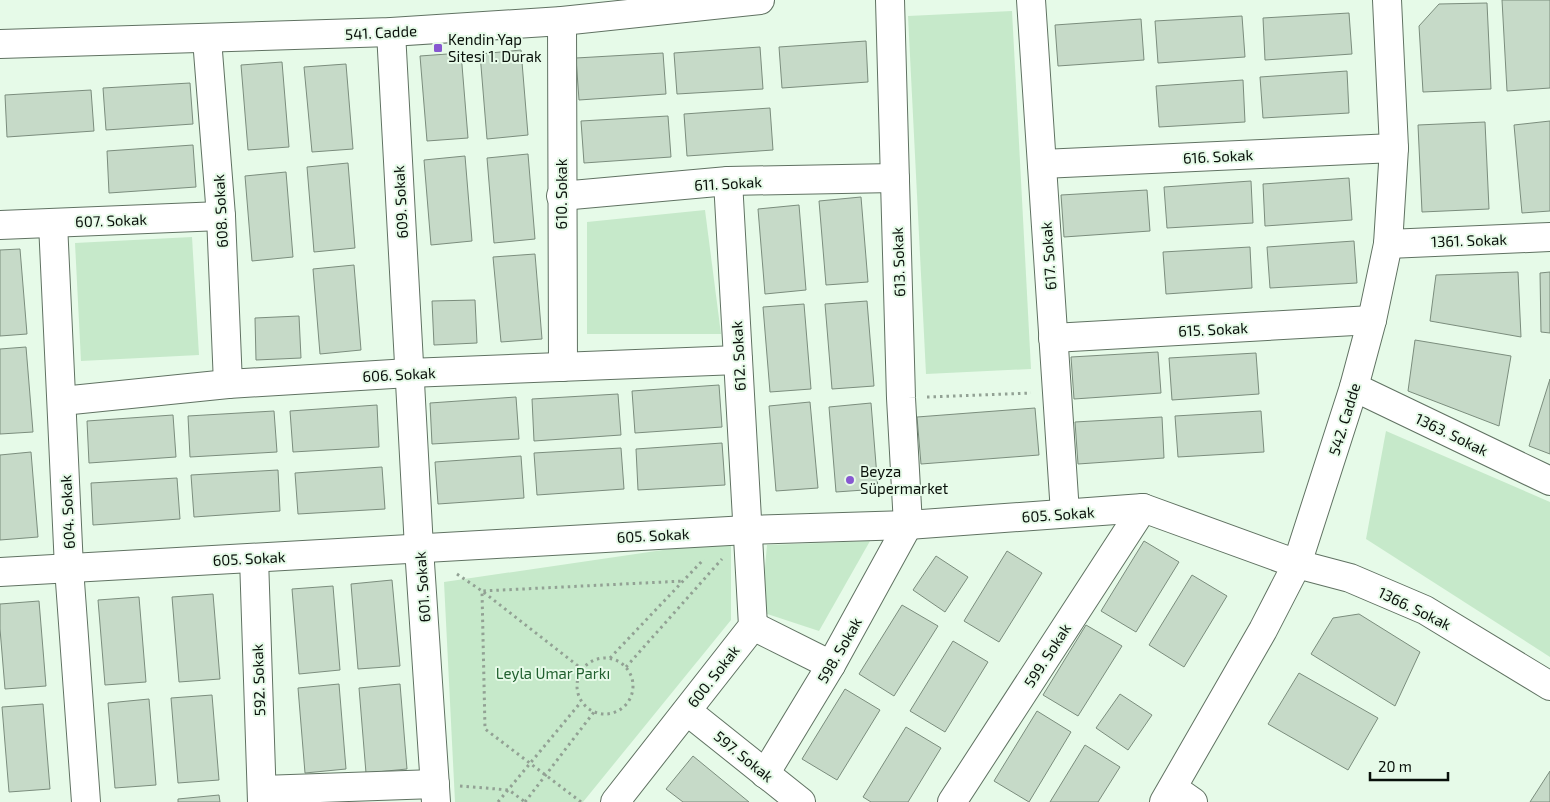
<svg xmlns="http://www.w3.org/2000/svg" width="1550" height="802" viewBox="0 0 1550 802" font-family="'Exo 2',sans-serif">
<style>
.green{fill:#c6e9ca}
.building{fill:#c6dac8;stroke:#7b8d7d}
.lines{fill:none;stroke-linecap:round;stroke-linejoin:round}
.minor-casing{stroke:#607262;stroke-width:30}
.path{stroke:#92a194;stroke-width:3;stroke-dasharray:2.5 4;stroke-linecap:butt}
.minor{stroke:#fff;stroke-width:28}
.poi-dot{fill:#8758d1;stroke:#e6fae8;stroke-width:2}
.labels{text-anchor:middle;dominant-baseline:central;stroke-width:4;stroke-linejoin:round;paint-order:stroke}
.street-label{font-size:15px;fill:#09100a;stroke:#e6fae8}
.poi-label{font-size:15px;fill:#09100a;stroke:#e6fae8;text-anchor:start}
.park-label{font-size:15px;fill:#21602f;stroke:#e6fae8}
</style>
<rect width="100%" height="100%" fill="#e6fae8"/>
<g class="green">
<polygon points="1012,11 1031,369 926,374 908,16"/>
<polygon points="705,210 721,334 587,334 587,222"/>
<polygon points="192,237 199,355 81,361 75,243"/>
<polygon points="1386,431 1550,502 1550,657 1366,539"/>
<polygon points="731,540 731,620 583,802 455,802 444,582"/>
<polygon points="870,541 819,631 761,612 767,545"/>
</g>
<g class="building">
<polygon points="1502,0 1550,0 1550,88 1507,91"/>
<polygon points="1487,3 1491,89 1423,92 1419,26 1439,4"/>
<polygon points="1349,13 1352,54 1265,60 1263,18"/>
<polygon points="1242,16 1245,57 1158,63 1155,21"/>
<polygon points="1141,19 1144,60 1058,66 1055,25"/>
<polygon points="866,41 868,82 782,88 779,47"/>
<polygon points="760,47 763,89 677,94 674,53"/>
<polygon points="521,50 528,135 487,139 480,54"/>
<polygon points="461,53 468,138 427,141 420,56"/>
<polygon points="663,53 666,94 579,100 576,58"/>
<polygon points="282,62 289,147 248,150 241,65"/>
<polygon points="346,64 353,149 312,152 304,67"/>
<polygon points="1347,71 1349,113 1263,118 1260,77"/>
<polygon points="1243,80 1245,122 1159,127 1156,86"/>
<polygon points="190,83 193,124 106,130 103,88"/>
<polygon points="91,90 94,131 7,137 5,95"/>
<polygon points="770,108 773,150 687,156 684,114"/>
<polygon points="668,116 671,157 584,163 581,121"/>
<polygon points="1550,121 1550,211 1522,213 1514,125"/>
<polygon points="1485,122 1489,209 1422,212 1418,125"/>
<polygon points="193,145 196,187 109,193 107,151"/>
<polygon points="528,154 535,239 494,243 487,158"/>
<polygon points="465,156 472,241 431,245 424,160"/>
<polygon points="348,163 355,248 314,252 307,167"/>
<polygon points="286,172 293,257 252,261 245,176"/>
<polygon points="1349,178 1352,220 1265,226 1263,184"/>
<polygon points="1251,181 1253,223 1167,228 1164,187"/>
<polygon points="1147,190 1150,231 1064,237 1061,195"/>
<polygon points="861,197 868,282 826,285 819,201"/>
<polygon points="799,205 806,290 765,294 758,209"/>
<polygon points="1354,241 1357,283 1270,288 1267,247"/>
<polygon points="1250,247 1252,288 1166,294 1163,252"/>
<polygon points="20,249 27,334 0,336 0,250"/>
<polygon points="535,254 542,339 501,342 493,257"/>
<polygon points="354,265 361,350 320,354 313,269"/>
<polygon points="1518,272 1521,337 1430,321 1436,275"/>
<polygon points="1550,272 1550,333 1541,332 1540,273"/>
<polygon points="475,300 477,343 434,345 432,301"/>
<polygon points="867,301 874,386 832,389 825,304"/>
<polygon points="804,304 811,389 770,392 763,307"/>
<polygon points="299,316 301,358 256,360 255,318"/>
<polygon points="1415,340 1511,356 1499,426 1408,391"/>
<polygon points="26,347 33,432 0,434 0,349"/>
<polygon points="1158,352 1161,393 1074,399 1071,357"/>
<polygon points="1256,353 1259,394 1172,400 1169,358"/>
<polygon points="1550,379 1550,454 1529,446"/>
<polygon points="719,385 722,427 635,433 632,391"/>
<polygon points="618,394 621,435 534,441 532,399"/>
<polygon points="516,397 519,439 432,444 430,403"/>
<polygon points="810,402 818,488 776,491 769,406"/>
<polygon points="871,403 878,489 836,492 829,407"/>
<polygon points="377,405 379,447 293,452 290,411"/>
<polygon points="1035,408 1039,455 921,464 917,417"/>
<polygon points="274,411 277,452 190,457 188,416"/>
<polygon points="1261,411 1264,452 1178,457 1175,416"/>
<polygon points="173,415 176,457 89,463 87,421"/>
<polygon points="1162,417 1164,458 1078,464 1075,422"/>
<polygon points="722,443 725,485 638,490 636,449"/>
<polygon points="621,448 624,489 537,495 534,453"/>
<polygon points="31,452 38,537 0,540 0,455"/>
<polygon points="521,456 524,498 438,504 435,462"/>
<polygon points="382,467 385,509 298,514 295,473"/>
<polygon points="278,470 280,511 194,517 191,475"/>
<polygon points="177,478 180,519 93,525 91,483"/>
<polygon points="1144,541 1179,562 1136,632 1101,611"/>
<polygon points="1007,551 1042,573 999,642 964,621"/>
<polygon points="936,556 968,577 945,612 913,590"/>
<polygon points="1192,575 1227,596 1184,667 1149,645"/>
<polygon points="392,580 400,666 358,669 351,584"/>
<polygon points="333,586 340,670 299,674 292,589"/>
<polygon points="213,594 220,679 179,682 172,597"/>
<polygon points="139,597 146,682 105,685 98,600"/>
<polygon points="39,601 46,686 5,689 0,629 0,604"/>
<polygon points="902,605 938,626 894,696 859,674"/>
<polygon points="1359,614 1420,652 1395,706 1311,654 1333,618"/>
<polygon points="1086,625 1122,646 1078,716 1043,695"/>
<polygon points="953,641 988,662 945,732 910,711"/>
<polygon points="1299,673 1378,718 1348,770 1268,724"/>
<polygon points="339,684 346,769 305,773 298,688"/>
<polygon points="400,684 407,769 366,773 359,688"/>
<polygon points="845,689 880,710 837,780 802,759"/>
<polygon points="1120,694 1152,715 1128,750 1096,728"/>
<polygon points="212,695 219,780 178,783 171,698"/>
<polygon points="149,699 156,785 115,788 108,703"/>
<polygon points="43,704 50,789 9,792 2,707"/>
<polygon points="1037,711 1071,732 1029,802 994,781"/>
<polygon points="906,727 941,748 908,802 871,802 863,797"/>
<polygon points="1085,745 1120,767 1098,802 1050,802"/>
<polygon points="693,756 749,802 683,802 666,789"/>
<polygon points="1550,771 1550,802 1530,802"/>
<polygon points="219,795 220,802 178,802 178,799"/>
</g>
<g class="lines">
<defs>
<g id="minor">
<polyline points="1031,0 1065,513"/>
<polyline points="562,21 563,367"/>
<polyline points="391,32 419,548 436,802"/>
<polyline points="207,39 221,216 228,384"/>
<polyline points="0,44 391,32 562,21 760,0"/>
<polyline points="1042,164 1394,148"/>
<polyline points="561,196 728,181 895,178"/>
<polyline points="53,223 69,568 86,802"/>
<polyline points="0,225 221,216"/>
<polyline points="1388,244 1550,237"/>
<polyline points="1053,338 1372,320"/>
<polyline points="1354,387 1550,481"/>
<polyline points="62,401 228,384 409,373 738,360"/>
<polyline points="254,558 262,802"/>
<polyline points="0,572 747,530 908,525 1143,508 1297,564 1350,578 1425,610 1550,686"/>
<polyline points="753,626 831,665"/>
<polyline points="687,711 801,802"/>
<polyline points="765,774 831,665 908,525 901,398 890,0"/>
<polyline points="1173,788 1193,802"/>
<polyline points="262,790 435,784"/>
<polyline points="615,802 753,626 728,181"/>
<polyline points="952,802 1143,508"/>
<polyline points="1164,802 1263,630 1297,564 1354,387 1372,320 1388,244 1394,148 1387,0"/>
</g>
</defs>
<use href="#minor" class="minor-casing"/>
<g class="path">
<polyline points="927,397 1031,393"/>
<polyline points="457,574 482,591 582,669"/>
<circle cx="605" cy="686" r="28"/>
<polyline points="610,658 704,559"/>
<polyline points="626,667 722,559"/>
<polyline points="460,786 509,790 525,802"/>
<polyline points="498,802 581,702"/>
<polyline points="525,802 594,712"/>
<polyline points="581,802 485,729 482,591 684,581"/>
</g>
<use href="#minor" class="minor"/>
</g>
<g class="poi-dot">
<rect x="433" y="43" width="10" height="10" rx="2.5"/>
<circle cx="850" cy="480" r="5"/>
</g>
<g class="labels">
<g class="street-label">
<text transform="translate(381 32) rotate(-3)">541. Cadde</text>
<text transform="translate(1218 156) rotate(-3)">616. Sokak</text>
<text transform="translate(728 183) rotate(-3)">611. Sokak</text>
<text transform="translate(561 194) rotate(-90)">610. Sokak</text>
<text transform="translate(400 202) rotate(-93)">609. Sokak</text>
<text transform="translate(220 211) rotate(-93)">608. Sokak</text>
<text transform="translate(111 220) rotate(-2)">607. Sokak</text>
<text transform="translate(1469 240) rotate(-2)">1361. Sokak</text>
<text transform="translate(1048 256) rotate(-94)">617. Sokak</text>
<text transform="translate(898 262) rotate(-92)">613. Sokak</text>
<text transform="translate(1213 329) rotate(-3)">615. Sokak</text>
<text transform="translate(738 356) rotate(-93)">612. Sokak</text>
<text transform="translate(399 374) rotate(-3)">606. Sokak</text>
<text transform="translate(1344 419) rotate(-73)">542. Cadde</text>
<text transform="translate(1452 434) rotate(26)">1363. Sokak</text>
<text transform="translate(67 512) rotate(-93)">604. Sokak</text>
<text transform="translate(1058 514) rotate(-4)">605. Sokak</text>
<text transform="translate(653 535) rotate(-3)">605. Sokak</text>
<text transform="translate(249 558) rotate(-3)">605. Sokak</text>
<text transform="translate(422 587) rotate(-94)">601. Sokak</text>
<text transform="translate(1415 608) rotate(26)">1366. Sokak</text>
<text transform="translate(839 650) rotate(-60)">598. Sokak</text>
<text transform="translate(1047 655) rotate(-57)">599. Sokak</text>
<text transform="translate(713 676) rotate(-52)">600. Sokak</text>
<text transform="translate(258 680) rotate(-92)">592. Sokak</text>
<text transform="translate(744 756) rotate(39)">597. Sokak</text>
</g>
<g class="poi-label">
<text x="448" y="39">Kendin Yap<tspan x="448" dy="17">Sitesi 1. Durak</tspan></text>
<text x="860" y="471">Beyza<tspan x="860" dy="17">Süpermarket</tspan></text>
</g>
<g class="park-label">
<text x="553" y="673">Leyla Umar Parkı</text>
</g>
</g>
<path d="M1370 772v8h78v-8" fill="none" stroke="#09100a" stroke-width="2.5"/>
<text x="1378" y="772" font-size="15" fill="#09100a" stroke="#e6fae8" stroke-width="4" paint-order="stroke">20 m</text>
</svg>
